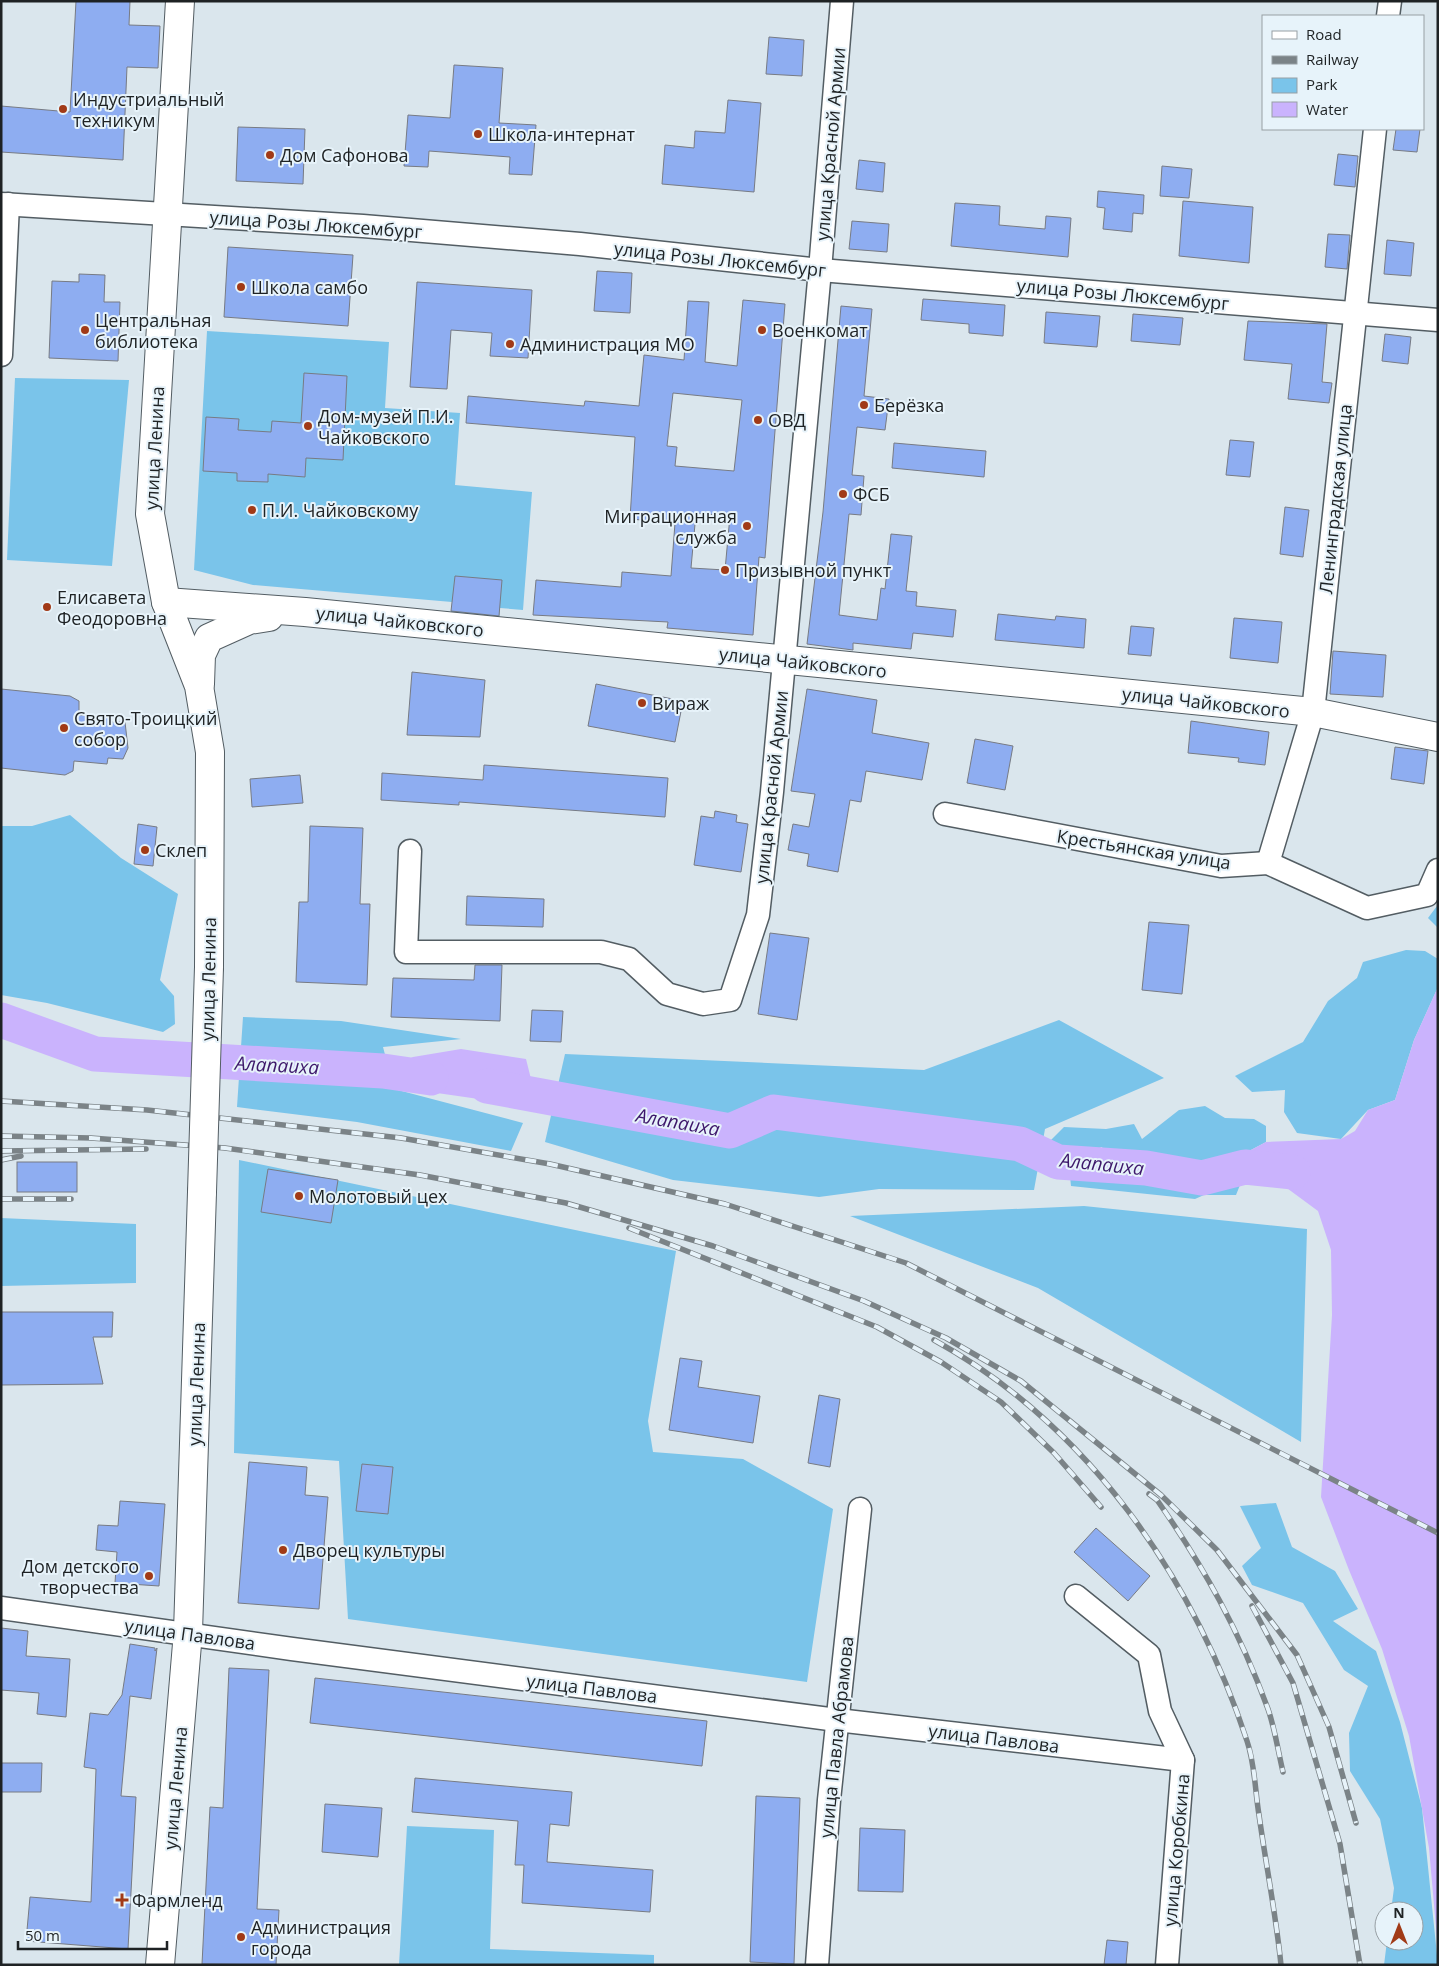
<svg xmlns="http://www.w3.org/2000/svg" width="1439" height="1966" viewBox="0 0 1439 1966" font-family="'Open Sans',sans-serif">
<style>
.green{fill:#7ac4ea}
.water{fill:#cab3fd}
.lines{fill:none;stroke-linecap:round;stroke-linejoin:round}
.river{stroke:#cab3fd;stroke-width:35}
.building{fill:#8eadf1;stroke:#777b84;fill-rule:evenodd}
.street-casing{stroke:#535d63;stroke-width:25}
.secondary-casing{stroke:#535d63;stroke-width:30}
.street{stroke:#fff;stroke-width:22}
.secondary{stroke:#fff;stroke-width:28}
.rail-casing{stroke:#7b8387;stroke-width:5.5}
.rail{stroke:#e7f3fa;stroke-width:4;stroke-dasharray:11;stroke-linecap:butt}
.secondary-bridge-casing{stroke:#535d63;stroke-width:30;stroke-linecap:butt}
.secondary-bridge{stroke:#fff;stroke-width:28}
.poi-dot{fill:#a13a17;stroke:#e7f3fa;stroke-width:2}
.labels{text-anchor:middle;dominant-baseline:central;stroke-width:4;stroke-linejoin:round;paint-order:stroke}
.poi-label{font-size:18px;fill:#1e2224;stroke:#e7f3fa;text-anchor:start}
.street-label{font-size:18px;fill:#1e2224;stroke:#e7f3fa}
.water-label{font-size:19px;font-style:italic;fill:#3d186b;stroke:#e7f3fa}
</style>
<rect width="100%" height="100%" fill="#dae6ed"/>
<g class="green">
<polygon points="207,331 389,342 385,408 460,413 455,485 532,492 523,610 500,608 499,622 451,617 452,602 253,585 194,570"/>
<polygon points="15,378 129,380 112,566 7,560"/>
<polygon points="70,815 121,858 178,894 160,980 174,996 175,1024 163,1032 47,1003 1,995 1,826 32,826"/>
<polygon points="1437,906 1438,906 1438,928 1428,918"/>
<polygon points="1406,950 1425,951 1438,959 1438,987 1414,1040 1395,1100 1368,1110 1341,1139 1297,1133 1284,1112 1285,1090 1252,1092 1235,1076 1303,1042 1328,1001 1357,978 1363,962"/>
<polygon points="243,1017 341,1021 461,1039 383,1047 394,1089 523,1123 511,1151 357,1122 237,1107"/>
<polygon points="1059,1020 1164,1078 1045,1129 1034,1190 879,1189 819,1197 673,1180 545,1142 565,1054 924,1070"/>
<polygon points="1205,1106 1225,1118 1254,1119 1266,1126 1266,1142 1249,1151 1227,1156 1200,1172 1187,1164 1106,1158 1102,1147 1077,1157 1053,1157 1046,1145 1064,1127 1106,1129 1134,1124 1142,1139 1179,1110"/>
<polygon points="239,1160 676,1251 648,1421 653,1452 743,1459 833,1509 807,1682 348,1619 339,1461 234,1453"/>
<polygon points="1070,1176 1196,1188 1236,1178 1242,1180 1236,1195 1204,1195 1195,1199 1071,1186"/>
<polygon points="1084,1206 1307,1229 1301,1442 1038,1288 850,1216"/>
<polygon points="1,1218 136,1224 136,1283 1,1286"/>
<polygon points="1276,1503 1292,1547 1335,1571 1358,1609 1333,1621 1376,1651 1400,1722 1422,1808 1438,1965 1384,1965 1387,1941 1414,1941 1414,1911 1391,1911 1394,1888 1380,1819 1350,1771 1349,1733 1368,1686 1344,1670 1303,1603 1252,1585 1242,1566 1261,1548 1240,1506"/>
<polygon points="407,1826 494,1830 490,1949 654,1955 654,1965 399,1965"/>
</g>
<g class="water">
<polygon points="1438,987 1438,1950 1429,1848 1409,1736 1382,1649 1349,1570 1321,1497 1332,1315 1331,1250 1318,1211 1280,1183 1247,1183 1245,1167 1249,1151 1266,1142 1341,1139 1355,1131 1368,1110 1395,1100 1414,1040"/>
<polygon points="461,1049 526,1059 535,1095 521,1105 437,1093 383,1071 413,1057"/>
</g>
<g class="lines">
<g class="river">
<polyline points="1,1020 95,1054 383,1071 431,1078"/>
<polyline points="487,1086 730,1131 774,1112 1020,1144 1058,1162 1146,1168 1202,1178 1245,1167 1293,1172"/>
</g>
</g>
<g class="building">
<polygon points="76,1 130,1 129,25 160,26 158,68 127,67 123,160 1,152 1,106 70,112"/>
<polygon points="769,37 804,40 802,76 766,74"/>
<polygon points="454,65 503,68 499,123 536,125 532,175 509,174 510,157 429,151 428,167 404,166 408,115 450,118"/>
<polygon points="728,100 761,103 754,192 662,184 665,145 694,148 695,131 725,133"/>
<polygon points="238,127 305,129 303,184 236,181"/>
<polygon points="1396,129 1420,129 1417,152 1393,150"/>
<polygon points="1338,154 1358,156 1355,187 1334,185"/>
<polygon points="859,160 885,163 883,192 856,189"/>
<polygon points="1162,166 1192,169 1189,198 1160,196"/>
<polygon points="1098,191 1144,195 1143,214 1133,213 1132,232 1103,229 1105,208 1097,207"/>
<polygon points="1183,201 1253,207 1249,263 1179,256"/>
<polygon points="955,203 1000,206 999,225 1045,229 1046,216 1071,218 1068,257 951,246"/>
<polygon points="852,221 889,224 887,252 849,249"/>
<polygon points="1328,234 1350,235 1347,269 1325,267"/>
<polygon points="1387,240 1414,243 1411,276 1384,274"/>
<polygon points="228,247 353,255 348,326 224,317"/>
<polygon points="597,271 632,273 630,313 594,311"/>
<polygon points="79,274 105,275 104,302 120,302 118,361 49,358 52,281 79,282"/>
<polygon points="417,282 532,290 528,358 490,356 492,333 451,330 447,389 410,387"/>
<polygon points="923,299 1005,305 1003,336 969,333 969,324 921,320"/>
<path d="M 743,300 L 785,304 L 765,558 L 759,557 L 753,635 L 667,628 L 668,622 L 533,615 L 536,580 L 621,587 L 622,572 L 671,576 L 675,523 L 630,519 L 635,437 L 466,423 L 468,396 L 584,406 L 585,401 L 639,406 L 644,355 L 684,360 L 688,301 L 709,302 L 705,362 L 737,366 ZM 673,393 L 742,400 L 734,471 L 675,466 L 677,447 L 667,446 ZM 696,513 L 730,516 L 725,570 L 691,568 Z"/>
<polygon points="841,306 872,309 864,396 889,399 885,430 857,427 852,475 864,476 861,515 849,514 839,615 877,620 881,588 885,589 891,534 912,536 906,591 917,592 916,606 956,610 953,637 913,633 911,649 853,643 853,650 807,644 823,512"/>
<polygon points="1046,312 1100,316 1097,347 1044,343"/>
<polygon points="1133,314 1183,318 1180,345 1131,341"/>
<polygon points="1248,321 1327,324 1322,382 1332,383 1329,403 1288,399 1292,364 1244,360"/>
<polygon points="1385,334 1411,337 1408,364 1382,361"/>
<polygon points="304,373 347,376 343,460 306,458 305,477 268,474 268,482 237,481 237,473 203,471 206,417 239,419 238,430 271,432 272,421 301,423"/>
<polygon points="1230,440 1254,442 1250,477 1226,475"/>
<polygon points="894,443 986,451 984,477 892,468"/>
<polygon points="1285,507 1309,510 1303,557 1280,554"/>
<polygon points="455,576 502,580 499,616 451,611"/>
<polygon points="998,614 1055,620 1056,616 1086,619 1084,648 995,640"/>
<polygon points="1234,618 1282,622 1278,663 1230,658"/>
<polygon points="1131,626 1154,628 1151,656 1128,654"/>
<polygon points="1333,651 1386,655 1383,697 1330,694"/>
<polygon points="412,672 485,680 480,737 407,735"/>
<polygon points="596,684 683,701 675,742 588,726"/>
<polygon points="1,689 70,696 79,701 79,715 111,716 110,722 125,722 128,748 123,759 108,758 107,764 74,761 73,771 65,775 1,768"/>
<polygon points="807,689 877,700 872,733 929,743 922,780 866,771 861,802 850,800 838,872 807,866 809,854 788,850 793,824 809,827 815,794 791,791"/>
<polygon points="1191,721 1269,732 1265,765 1238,762 1239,758 1188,753"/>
<polygon points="975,739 1013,746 1005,790 967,783"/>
<polygon points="1395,747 1428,751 1424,784 1391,779"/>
<polygon points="484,765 668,778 665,817 459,802 459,805 381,800 382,773 483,780"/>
<polygon points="300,775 303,803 252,807 250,779"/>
<polygon points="715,811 737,815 736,822 748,824 741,872 694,865 701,816 714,818"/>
<polygon points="138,824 157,827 153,866 134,864"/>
<polygon points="310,826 363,828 360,904 370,904 367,985 296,982 299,902 308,902"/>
<polygon points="467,896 544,899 543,927 466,925"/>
<polygon points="1149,922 1189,925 1182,994 1142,990"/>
<polygon points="770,933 809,938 797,1020 758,1014"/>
<polygon points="475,965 502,965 500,1021 391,1017 393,978 474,980"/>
<polygon points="532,1010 563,1011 561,1042 530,1041"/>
<rect x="17" y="1162" width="60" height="30"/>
<polygon points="268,1169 338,1180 331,1223 261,1212"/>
<polygon points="1,1312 113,1312 112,1337 93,1337 103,1384 1,1385"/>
<polygon points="680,1358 702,1361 698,1387 760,1396 753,1443 669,1430"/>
<polygon points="819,1395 840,1399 830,1467 808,1463"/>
<polygon points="249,1462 307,1467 305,1495 328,1497 319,1609 238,1603"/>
<polygon points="362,1464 393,1467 388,1514 356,1511"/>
<polygon points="120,1501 165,1504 159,1586 115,1583 117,1552 96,1550 98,1525 118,1526"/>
<polygon points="1096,1528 1150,1576 1128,1601 1074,1552"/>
<polygon points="1,1628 28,1631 26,1656 70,1659 66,1717 37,1714 39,1693 1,1690"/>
<polygon points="130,1644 155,1648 155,1651 157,1648 151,1699 130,1696 121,1796 136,1797 128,1949 26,1941 30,1897 91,1902 96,1769 84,1767 90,1713 108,1715 122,1695"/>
<polygon points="229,1668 269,1670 257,1909 279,1910 276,1965 202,1964 210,1807 223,1808"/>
<polygon points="315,1678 707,1721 702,1766 310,1723"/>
<polygon points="1,1763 42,1763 41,1792 1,1792"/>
<polygon points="415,1778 572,1792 569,1826 550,1824 547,1862 653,1870 650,1912 522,1903 524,1865 515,1865 518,1821 412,1812"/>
<polygon points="756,1796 800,1798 794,1964 750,1962"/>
<polygon points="325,1804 382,1808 378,1857 322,1852"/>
<polygon points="860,1828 905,1830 903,1892 858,1891"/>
<polygon points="1107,1940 1128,1942 1126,1965 1104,1965"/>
</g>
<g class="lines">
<defs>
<g id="street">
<polyline points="1388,16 1390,1"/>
<polyline points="1,204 363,226 580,244 820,270 1438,320"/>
<polyline points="1,355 8,204"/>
<polyline points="945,814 1221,866 1268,863 1367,908 1427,895 1438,870"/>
<polyline points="410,851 406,952 601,952 629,959 667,994 703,1004 730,1000 758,915 772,792 820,270 842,1"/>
<polyline points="1268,863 1313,712 1375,129"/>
<polyline points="1076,1596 1149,1655 1160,1711 1183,1760 1167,1965"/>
<polyline points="1,1608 292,1649 837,1720 1183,1760"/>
<polyline points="817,1965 829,1800 860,1509"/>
</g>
<g id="secondary">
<polyline points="180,1 150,514 166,602 199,686 210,752 209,967"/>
<polyline points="166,602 305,612 1313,712 1438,737"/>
<polyline points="200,684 201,655 209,638 249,620 269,617"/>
<polyline points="160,1965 188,1632 202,1192"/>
</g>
</defs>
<use href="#street" class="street-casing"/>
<use href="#secondary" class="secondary-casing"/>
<use href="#street" class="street"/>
<use href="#secondary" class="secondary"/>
<defs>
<g id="rail">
<polyline points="1,1101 147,1110 401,1138 550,1164 725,1204 906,1263 1438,1533"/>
<polyline points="1,1136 91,1138 225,1148 420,1175 566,1203 713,1246 864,1301 946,1338 1021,1381 1161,1495 1217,1550 1297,1655 1329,1727 1356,1823"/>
<polyline points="1,1151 146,1149"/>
<polyline points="1,1160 21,1156"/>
<polyline points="1,1199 71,1199"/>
<polyline points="629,1228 877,1327 941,1362 1001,1402 1054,1453 1101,1507"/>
<path d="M 934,1340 C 1088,1425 1193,1577 1247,1741 C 1255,1764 1255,1791 1259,1815 C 1266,1865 1276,1915 1281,1965"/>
<path d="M 1149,1494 L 1157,1500 C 1204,1567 1240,1632 1268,1709 C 1275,1729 1278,1751 1283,1772"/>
<polyline points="1252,1606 1293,1683 1340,1844 1360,1965"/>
</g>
</defs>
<use href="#rail" class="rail-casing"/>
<use href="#rail" class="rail"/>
<defs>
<polyline id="secondary-bridge" points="202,1192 209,967"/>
</defs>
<use href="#secondary-bridge" class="secondary-bridge-casing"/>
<use href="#secondary-bridge" class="secondary-bridge"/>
</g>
<g class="poi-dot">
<circle cx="63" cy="109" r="5"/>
<circle cx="478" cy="134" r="5"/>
<circle cx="270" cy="155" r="5"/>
<circle cx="241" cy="287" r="5"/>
<circle cx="85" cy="330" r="5"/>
<circle cx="762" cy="330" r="5"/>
<circle cx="510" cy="344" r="5"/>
<circle cx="864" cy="405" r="5"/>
<circle cx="758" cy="420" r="5"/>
<circle cx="308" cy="426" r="5"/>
<circle cx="843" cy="494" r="5"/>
<circle cx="252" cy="510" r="5"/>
<circle cx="747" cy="526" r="5"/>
<circle cx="725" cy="570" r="5"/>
<circle cx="47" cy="607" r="5"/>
<circle cx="642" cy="703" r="5"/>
<circle cx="64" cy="728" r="5"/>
<circle cx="145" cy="850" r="5"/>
<circle cx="299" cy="1196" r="5"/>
<circle cx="283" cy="1550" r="5"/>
<circle cx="149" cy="1576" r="5"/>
<path d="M119.5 1892.5h5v5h5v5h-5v5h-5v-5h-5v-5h5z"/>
<circle cx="241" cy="1937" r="5"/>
</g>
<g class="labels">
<g class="poi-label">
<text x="73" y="99">Индустриальный<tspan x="73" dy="21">техникум</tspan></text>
<text x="488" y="134">Школа-интернат</text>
<text x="280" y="155">Дом Сафонова</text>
<text x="251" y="287">Школа самбо</text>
<text x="95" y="320">Центральная<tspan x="95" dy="21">библиотека</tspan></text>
<text x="772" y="330">Военкомат</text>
<text x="520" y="344">Администрация МО</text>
<text x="874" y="405">Берёзка</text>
<text x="318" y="416">Дом-музей П.И.<tspan x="318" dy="21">Чайковского</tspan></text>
<text x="768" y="420">ОВД</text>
<text x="853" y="494">ФСБ</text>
<text x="262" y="510">П.И. Чайковскому</text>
<text x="737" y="516" text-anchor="end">Миграционная<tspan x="737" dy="21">служба</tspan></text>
<text x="735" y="570">Призывной пункт</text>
<text x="57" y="597">Елисавета<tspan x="57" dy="21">Феодоровна</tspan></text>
<text x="652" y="703">Вираж</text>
<text x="74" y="718">Свято-Троицкий<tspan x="74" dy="21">собор</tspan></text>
<text x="155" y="850">Склеп</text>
<text x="309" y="1196">Молотовый цех</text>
<text x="293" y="1550">Дворец культуры</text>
<text x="139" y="1566" text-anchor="end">Дом детского<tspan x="139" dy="21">творчества</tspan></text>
<text x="132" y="1900">Фармленд</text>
<text x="251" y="1927">Администрация<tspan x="251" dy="21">города</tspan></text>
</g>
<g class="street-label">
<text transform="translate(830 144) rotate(-85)">улица Красной Армии</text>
<text transform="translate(316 224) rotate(4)">улица Розы Люксембург</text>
<text transform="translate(720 259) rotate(6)">улица Розы Люксембург</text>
<text transform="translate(1123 294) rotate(5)">улица Розы Люксембург</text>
<text transform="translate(154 448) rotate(-87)">улица Ленина</text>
<text transform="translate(1335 499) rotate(-84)">Ленинградская улица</text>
<text transform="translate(400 621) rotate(6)">улица Чайковского</text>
<text transform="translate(803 662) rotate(6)">улица Чайковского</text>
<text transform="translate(1206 702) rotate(6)">улица Чайковского</text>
<text transform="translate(771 787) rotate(-84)">улица Красной Армии</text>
<text transform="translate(1144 849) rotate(9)">Крестьянская улица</text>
<text transform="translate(208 979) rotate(-89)">улица Ленина</text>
<text transform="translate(196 1384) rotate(-88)">улица Ленина</text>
<text transform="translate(190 1634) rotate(8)">улица Павлова</text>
<text transform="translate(592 1688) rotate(7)">улица Павлова</text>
<text transform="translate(836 1737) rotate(-84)">улица Павла Абрамова</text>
<text transform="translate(994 1738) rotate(7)">улица Павлова</text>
<text transform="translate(175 1788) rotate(-85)">улица Ленина</text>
<text transform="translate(1176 1850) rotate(-85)">улица Коробкина</text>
</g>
<g class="water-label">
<text transform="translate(277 1065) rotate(3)">Алапаиха</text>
<text transform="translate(678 1122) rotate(10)">Алапаиха</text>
<text transform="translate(1102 1164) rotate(6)">Алапаиха</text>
</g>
</g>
<rect width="1439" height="1966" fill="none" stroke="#1e2224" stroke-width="5"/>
<rect x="1262" y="15" width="162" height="115" fill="#e7f3fa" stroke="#979fa4"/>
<rect x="1272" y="31" width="25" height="8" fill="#ffffff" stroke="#979fa4"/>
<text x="1306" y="40" font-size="15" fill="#1e2224">Road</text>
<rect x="1272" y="56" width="25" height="8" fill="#7b8387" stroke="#979fa4"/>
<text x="1306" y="65" font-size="15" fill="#1e2224">Railway</text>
<rect x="1272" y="78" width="25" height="15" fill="#7ac4ea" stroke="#979fa4"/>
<text x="1306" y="90" font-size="15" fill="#1e2224">Park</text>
<rect x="1272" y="102" width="25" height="15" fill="#cab3fd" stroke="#979fa4"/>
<text x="1306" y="115" font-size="15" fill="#1e2224">Water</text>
<g transform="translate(1399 1926)"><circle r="24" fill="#e7f3fa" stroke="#979fa4"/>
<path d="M0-4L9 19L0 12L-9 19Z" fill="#a13a17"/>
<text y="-8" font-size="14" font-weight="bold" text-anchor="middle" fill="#1e2224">N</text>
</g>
<path d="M18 1941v8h149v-8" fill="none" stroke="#1e2224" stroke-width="2.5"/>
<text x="25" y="1941" font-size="15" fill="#1e2224" stroke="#e7f3fa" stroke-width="4" paint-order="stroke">50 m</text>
</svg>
